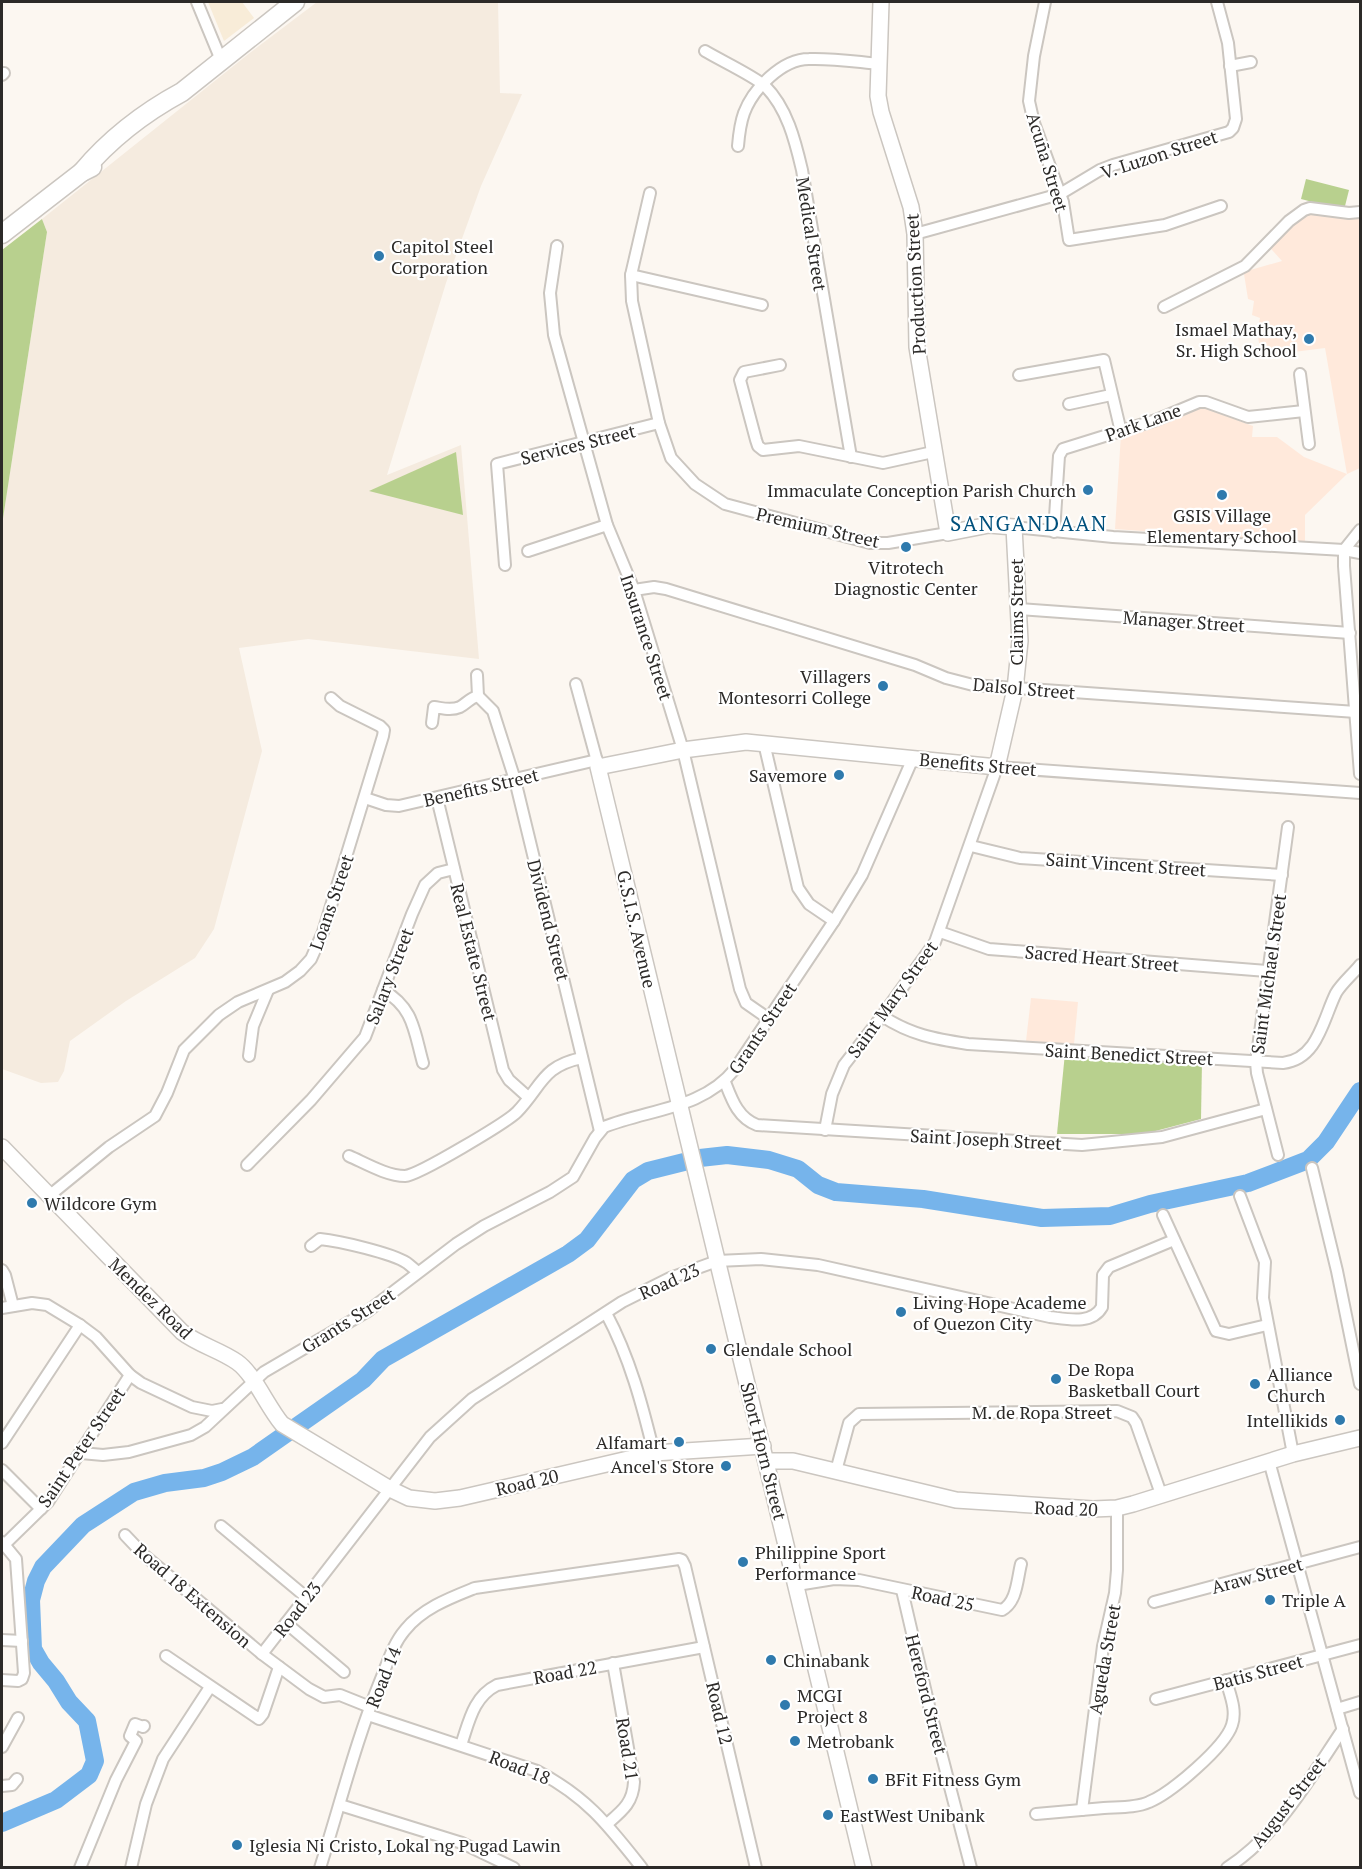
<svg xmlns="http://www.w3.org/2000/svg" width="1362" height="1869" viewBox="0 0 1362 1869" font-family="'PT Serif',serif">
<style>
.commercial{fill:#f8ecd8}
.built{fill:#f5ebdf}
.education{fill:#ffe9db}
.green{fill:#b8d08e}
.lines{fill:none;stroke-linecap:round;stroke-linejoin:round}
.river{stroke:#76b4eb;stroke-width:18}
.street-casing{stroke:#cbc6c0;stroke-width:14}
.secondary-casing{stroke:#cbc6c0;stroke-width:18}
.primary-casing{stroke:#cbc6c0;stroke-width:21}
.street{stroke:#fff;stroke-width:10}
.secondary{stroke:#fff;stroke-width:15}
.primary{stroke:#fff;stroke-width:18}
.poi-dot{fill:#2f7aad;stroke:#fff;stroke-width:2}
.labels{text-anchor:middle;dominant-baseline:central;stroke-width:4.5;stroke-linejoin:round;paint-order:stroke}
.street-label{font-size:18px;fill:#2c2a28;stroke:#fff}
.poi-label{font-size:18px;fill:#2c2a28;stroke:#fff;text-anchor:start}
.quarter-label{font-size:21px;letter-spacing:1.5px;fill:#00507c;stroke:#fff}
</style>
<rect width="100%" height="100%" fill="#fcf7f1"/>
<polygon class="commercial" points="208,2 242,2 254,18 224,41"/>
<polygon class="built" points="317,2 498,2 500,93 522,94 481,186 446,283 387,475 461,445 479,659 308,639 239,648 262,751 214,929 195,958 126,1001 70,1041 64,1071 58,1082 41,1083 2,1069 2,525 47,232 42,219 251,52"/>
<g class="education">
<polygon points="1310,207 1360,219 1360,468 1347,474 1305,515 1305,543 1115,529 1121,434 1201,407 1253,426 1252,437 1277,437 1304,457 1347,474 1325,348 1261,356 1257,330 1260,318 1252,315 1254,301 1248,299 1244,274 1247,271 1282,261 1264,241"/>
<polygon points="1031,998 1078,1002 1074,1044 1026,1041"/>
</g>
<g class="green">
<polygon points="1306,179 1349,190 1344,210 1301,199"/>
<polygon points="42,219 47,232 2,525 2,250"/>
<polygon points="456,452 463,515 369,491"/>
<polygon points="1065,1053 1202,1061 1201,1119 1144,1134 1057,1134"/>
</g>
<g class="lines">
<polyline class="river" points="2,1823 56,1800 89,1775 95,1761 87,1721 69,1702 56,1681 41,1663 33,1649 31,1600 36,1581 43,1567 83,1525 134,1492 165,1483 204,1478 222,1472 253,1457 363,1380 383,1359 568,1254 587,1240 633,1180 648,1171 700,1158 727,1155 769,1160 798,1169 818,1185 836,1192 923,1199 1042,1218 1110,1216 1150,1204 1248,1183 1308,1160 1326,1142 1360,1091"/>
<defs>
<g id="street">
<polyline points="197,2 221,60"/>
<polyline points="1045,2 1034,56 1029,101 1034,123 1063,202 1069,240 1165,225 1221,206"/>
<path d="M 705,51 C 720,60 754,76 765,86 C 787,108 795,140 802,170 L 851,457"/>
<polyline points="1230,66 1251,62"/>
<polyline points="2,75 4,73"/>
<path d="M 738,146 C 739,134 740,124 744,113 C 753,89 782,59 809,59 C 832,58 857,62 880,64"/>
<polyline points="650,193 631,275 632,301 659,423 671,458 695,484 725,504 870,543 888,543 948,533"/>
<polyline points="915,234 1060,194 1100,170 1113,165 1229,132 1233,128 1236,119 1228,43 1217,2"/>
<polyline points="557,246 550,293 554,335 607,525 634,590 683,750 740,989 746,1003 769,1019"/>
<polyline points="631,275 762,305"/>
<polyline points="1164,307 1245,266 1289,221 1304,210 1310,208 1349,213 1360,212"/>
<polyline points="780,365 744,372 740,380 756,440 758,446 763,450 799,446 883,463 933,452"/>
<polyline points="1300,374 1309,444"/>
<polyline points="1019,375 1104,360 1121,432"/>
<polyline points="1069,404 1111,395"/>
<polyline points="1014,527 1113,537 1344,550 1360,553"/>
<polyline points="1360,530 1344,550 1344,566 1360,774"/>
<polyline points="1054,532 1059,456 1063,449 1156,420 1199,402 1206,402 1248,417 1304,411"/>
<polyline points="528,551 607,525"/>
<polyline points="505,565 497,464 659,423"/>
<polyline points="634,590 654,587 666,589 915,665 946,678 973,685 1356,712"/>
<polyline points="1019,609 1350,633"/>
<polyline points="576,684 598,765"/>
<polyline points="478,696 493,711 515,780 600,1131"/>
<path d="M 432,723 L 434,707 C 442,708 451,711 460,707 C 467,703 470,698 478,696 L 477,675"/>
<polyline points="764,743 798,888 809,904 834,921"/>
<polyline points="365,798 386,805 399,806 597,760"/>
<polyline points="437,798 503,1070 509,1080 528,1097"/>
<polyline points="971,846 1020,858 1282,875"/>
<polyline points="940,932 989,949 1267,971"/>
<path d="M 383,990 C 414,1008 414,1031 423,1063"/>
<path d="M 882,1016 C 911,1035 935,1039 968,1044 L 1283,1063 C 1318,1059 1323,1019 1336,993 C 1342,983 1353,974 1360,965"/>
<polyline points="249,1056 253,1026 268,990"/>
<path d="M 725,1082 C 732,1100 738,1118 757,1125 L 1082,1145 L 1162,1137 L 1266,1109"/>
<polyline points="825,1130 832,1094 844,1065 882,1016 935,942 997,767 1360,793"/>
<polyline points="1278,1155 1257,1073 1256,1062 1288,827"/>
<path d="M 349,1156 C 365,1163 387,1176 405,1176 C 419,1175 507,1122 517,1112 C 542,1086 542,1066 582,1058"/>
<polyline points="247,1165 311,1100 365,1037 412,914 425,885 438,873 454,869"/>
<polyline points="1312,1168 1337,1271 1360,1384"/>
<polyline points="49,1196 109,1147 155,1116 167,1093 184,1050 219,1015 238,1002 285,982 300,971 311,959 323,932 383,736 384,730 380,726 340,706 331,698"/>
<polyline points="1240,1196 1265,1262 1263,1298 1293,1454"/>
<polyline points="1163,1215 1216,1331 1229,1334 1267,1325"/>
<path d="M 311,1246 L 320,1239 C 339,1241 392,1253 407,1263 C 411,1266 414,1269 418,1272"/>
<polyline points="2,1270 5,1275 13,1306"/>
<polyline points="2,1308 32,1303 47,1305 80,1325 96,1337 130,1375 141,1383 192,1407 212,1411 222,1409"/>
<path d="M 606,1313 C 630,1358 642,1404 654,1453"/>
<polyline points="2,1443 80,1325"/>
<path d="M 81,1453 L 103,1455 L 129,1452 L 191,1435 L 205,1427 L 264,1372 L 368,1311 L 456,1244 L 484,1226 L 550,1192 L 573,1177 L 595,1138 L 604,1127 C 649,1109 703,1109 735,1069 L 834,921 L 862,875 L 913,758"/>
<polyline points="1269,1461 1360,1793"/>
<polyline points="2,1470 41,1509"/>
<polyline points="836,1471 849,1423 859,1414 1117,1411 1132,1417 1136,1423 1161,1494"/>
<polyline points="221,1526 306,1597"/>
<polyline points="125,1535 144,1555 262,1654 309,1689 324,1697 340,1695 370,1707"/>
<polyline points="2,1542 16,1559 24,1673 22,1679 18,1681 2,1680"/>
<polyline points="5,1544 48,1502 130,1375"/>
<path d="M 797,1585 L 834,1579 L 859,1580 L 1002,1610 C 1017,1602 1017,1580 1021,1564"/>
<polyline points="902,1590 930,1710 971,1868"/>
<polyline points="1154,1602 1360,1547"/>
<polyline points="286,1623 344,1672"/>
<polyline points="2,1640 22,1641"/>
<path d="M 262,1654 L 430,1437 L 472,1399 L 622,1302 L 670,1278 L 717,1261 L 761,1259 L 818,1265 L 1050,1317 C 1067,1319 1092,1325 1102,1307 L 1103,1275 L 1109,1267 L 1174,1240"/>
<polyline points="166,1656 259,1719 263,1714 279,1667"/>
<polyline points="1156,1699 1360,1645"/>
<polyline points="1337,1709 1360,1702"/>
<path d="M 368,1715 L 537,1771 C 587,1797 608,1825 642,1868"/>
<path d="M 461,1745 C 469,1722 473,1697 497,1685 L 704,1647"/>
<polyline points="2,1747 18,1718"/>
<polyline points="2,1786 12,1785 17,1779"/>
<polyline points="340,1805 462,1843 514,1868"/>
<polyline points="1082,1810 1103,1646 1115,1593 1117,1570 1117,1508"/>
<path d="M 1036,1814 C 1058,1812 1081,1810 1104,1808 C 1118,1807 1136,1808 1149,1802 C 1171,1793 1225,1747 1232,1725 C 1237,1710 1230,1695 1226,1680"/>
<path d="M 607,1824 C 622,1811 633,1803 634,1782 L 613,1663"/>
<polyline points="80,1868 116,1780 136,1741 130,1736 135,1724 143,1727 144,1726"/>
<polyline points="131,1868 146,1804 163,1759 210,1687"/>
<path d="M 320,1868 C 340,1805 356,1740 381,1679 C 388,1662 393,1644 405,1630 C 423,1608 450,1598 475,1588 L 679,1559 L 682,1560 L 685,1566 L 756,1868"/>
<path d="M 1227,1868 C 1278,1835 1310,1778 1343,1729"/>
</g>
<g id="secondary">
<path d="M 2,1147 L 182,1332 C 199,1345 220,1350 237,1362 C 254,1374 267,1406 282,1424 L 390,1489 L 409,1498 L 435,1501 L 460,1498 L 654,1453 L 763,1446"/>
<polyline points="766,1461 793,1461 956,1500 1093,1509 1117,1508 1133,1504 1293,1454 1360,1438"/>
<path d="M 864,1868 C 776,1500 684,1134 598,767 L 683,750 L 746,742 L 997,767 L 1015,689 L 1020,641 L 1014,527 L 989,525 L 948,533 L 917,347 L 915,234 L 911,207 L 881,112 L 878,96 L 881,2"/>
</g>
<g id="primary">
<path d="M 82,172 C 109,140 145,112 182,92 L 295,2"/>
<polyline points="2,234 82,172 92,167"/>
</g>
</defs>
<use href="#street" class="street-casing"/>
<use href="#secondary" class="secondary-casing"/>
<use href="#primary" class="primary-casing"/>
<use href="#street" class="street"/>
<use href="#secondary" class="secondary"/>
<use href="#primary" class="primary"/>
</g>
<g class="poi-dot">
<circle cx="379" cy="256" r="6"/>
<circle cx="1309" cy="339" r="6"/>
<circle cx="1088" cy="490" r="6"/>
<circle cx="1222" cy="495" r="6"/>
<circle cx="906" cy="547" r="6"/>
<circle cx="883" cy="686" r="6"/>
<circle cx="839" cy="775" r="6"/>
<circle cx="32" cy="1203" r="6"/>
<circle cx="901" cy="1312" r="6"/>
<circle cx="711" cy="1349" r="6"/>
<circle cx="1056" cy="1379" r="6"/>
<circle cx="1255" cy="1384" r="6"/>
<circle cx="1340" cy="1420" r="6"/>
<circle cx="679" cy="1442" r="6"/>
<circle cx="726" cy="1466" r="6"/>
<circle cx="743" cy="1562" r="6"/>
<circle cx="1270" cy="1600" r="6"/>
<circle cx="771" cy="1660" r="6"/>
<circle cx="785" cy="1705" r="6"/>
<circle cx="795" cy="1741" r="6"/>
<circle cx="873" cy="1779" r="6"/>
<circle cx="828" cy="1815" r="6"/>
<circle cx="237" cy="1845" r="6"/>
</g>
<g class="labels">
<g class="street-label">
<text transform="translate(1159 154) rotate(-18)">V. Luzon Street</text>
<text transform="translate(1048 162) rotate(73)">Acuña Street</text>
<text transform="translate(812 234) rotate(81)">Medical Street</text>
<text transform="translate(915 284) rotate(-93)">Production Street</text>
<text transform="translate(1143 422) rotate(-20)">Park Lane</text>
<text transform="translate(578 444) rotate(-14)">Services Street</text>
<text transform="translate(818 527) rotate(13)">Premium Street</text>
<text transform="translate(1016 612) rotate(-90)">Claims Street</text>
<text transform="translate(1184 621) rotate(4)">Manager Street</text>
<text transform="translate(647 637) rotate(72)">Insurance Street</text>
<text transform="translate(1024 688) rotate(5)">Dalsol Street</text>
<text transform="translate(978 764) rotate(5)">Benefits Street</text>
<text transform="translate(481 787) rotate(-13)">Benefits Street</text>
<text transform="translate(1126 864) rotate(4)">Saint Vincent Street</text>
<text transform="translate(331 902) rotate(-71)">Loans Street</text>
<text transform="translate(549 920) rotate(76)">Dividend Street</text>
<text transform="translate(637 929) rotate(77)">G.S.I.S. Avenue</text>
<text transform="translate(474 952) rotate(76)">Real Estate Street</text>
<text transform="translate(1102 958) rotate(5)">Sacred Heart Street</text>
<text transform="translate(1268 974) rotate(-82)">Saint Michael Street</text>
<text transform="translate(389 976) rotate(-69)">Salary Street</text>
<text transform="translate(892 999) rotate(-54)">Saint Mary Street</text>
<text transform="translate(762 1028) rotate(-56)">Grants Street</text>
<text transform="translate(1129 1054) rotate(3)">Saint Benedict Street</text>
<text transform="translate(986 1139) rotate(3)">Saint Joseph Street</text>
<text transform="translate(669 1281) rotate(-24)">Road 23</text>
<text transform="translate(151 1298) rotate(44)">Mendez Road</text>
<text transform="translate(348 1320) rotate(-32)">Grants Street</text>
<text x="1042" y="1412">M. de Ropa Street</text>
<text transform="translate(81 1447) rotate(-56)">Saint Peter Street</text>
<text transform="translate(764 1451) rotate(76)">Short Horn Street</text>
<text transform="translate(527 1482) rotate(-13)">Road 20</text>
<text transform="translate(1066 1508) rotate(2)">Road 20</text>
<text transform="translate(1257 1575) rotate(-15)">Araw Street</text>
<text transform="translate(193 1595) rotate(41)">Road 18 Extension</text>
<text transform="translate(943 1598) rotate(12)">Road 25</text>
<text transform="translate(297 1609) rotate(-52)">Road 23</text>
<text transform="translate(1104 1659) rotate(-80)">Agueda Street</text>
<text transform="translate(565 1672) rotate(-10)">Road 22</text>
<text transform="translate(1258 1672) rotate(-15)">Batis Street</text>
<text transform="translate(383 1677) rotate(-68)">Road 14</text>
<text transform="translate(927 1694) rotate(76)">Hereford Street</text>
<text transform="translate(720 1713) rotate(77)">Road 12</text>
<text transform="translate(628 1749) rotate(81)">Road 21</text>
<text transform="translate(520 1767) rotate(21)">Road 18</text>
<text transform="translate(1288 1802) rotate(-52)">August Street</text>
</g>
<g class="poi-label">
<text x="391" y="246">Capitol Steel<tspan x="391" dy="21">Corporation</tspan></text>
<text x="1297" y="329" text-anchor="end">Ismael Mathay,<tspan x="1297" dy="21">Sr. High School</tspan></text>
<text x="1076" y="490" text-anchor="end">Immaculate Conception Parish Church</text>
<text x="1222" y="515" text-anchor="middle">GSIS Village<tspan x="1222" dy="21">Elementary School</tspan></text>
<text x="906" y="567" text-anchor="middle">Vitrotech<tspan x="906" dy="21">Diagnostic Center</tspan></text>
<text x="871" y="676" text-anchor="end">Villagers<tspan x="871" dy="21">Montesorri College</tspan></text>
<text x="827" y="775" text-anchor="end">Savemore</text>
<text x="44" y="1203">Wildcore Gym</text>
<text x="913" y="1302">Living Hope Academe<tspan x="913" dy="21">of Quezon City</tspan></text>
<text x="723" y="1349">Glendale School</text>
<text x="1068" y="1369">De Ropa<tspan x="1068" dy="21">Basketball Court</tspan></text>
<text x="1267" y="1374">Alliance<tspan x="1267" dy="21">Church</tspan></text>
<text x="1328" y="1420" text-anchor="end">Intellikids</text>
<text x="667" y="1442" text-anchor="end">Alfamart</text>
<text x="714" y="1466" text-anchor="end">Ancel's Store</text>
<text x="755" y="1552">Philippine Sport<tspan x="755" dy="21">Performance</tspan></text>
<text x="1282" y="1600">Triple A</text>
<text x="783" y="1660">Chinabank</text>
<text x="797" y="1695">MCGI<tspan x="797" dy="21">Project 8</tspan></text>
<text x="807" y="1741">Metrobank</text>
<text x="885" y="1779">BFit Fitness Gym</text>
<text x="840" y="1815">EastWest Unibank</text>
<text x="249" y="1845">Iglesia Ni Cristo, Lokal ng Pugad Lawin</text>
</g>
<g class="quarter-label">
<text x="1029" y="523">SANGANDAAN</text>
</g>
</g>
<rect width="1362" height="1869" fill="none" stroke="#2c2a28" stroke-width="6"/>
</svg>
